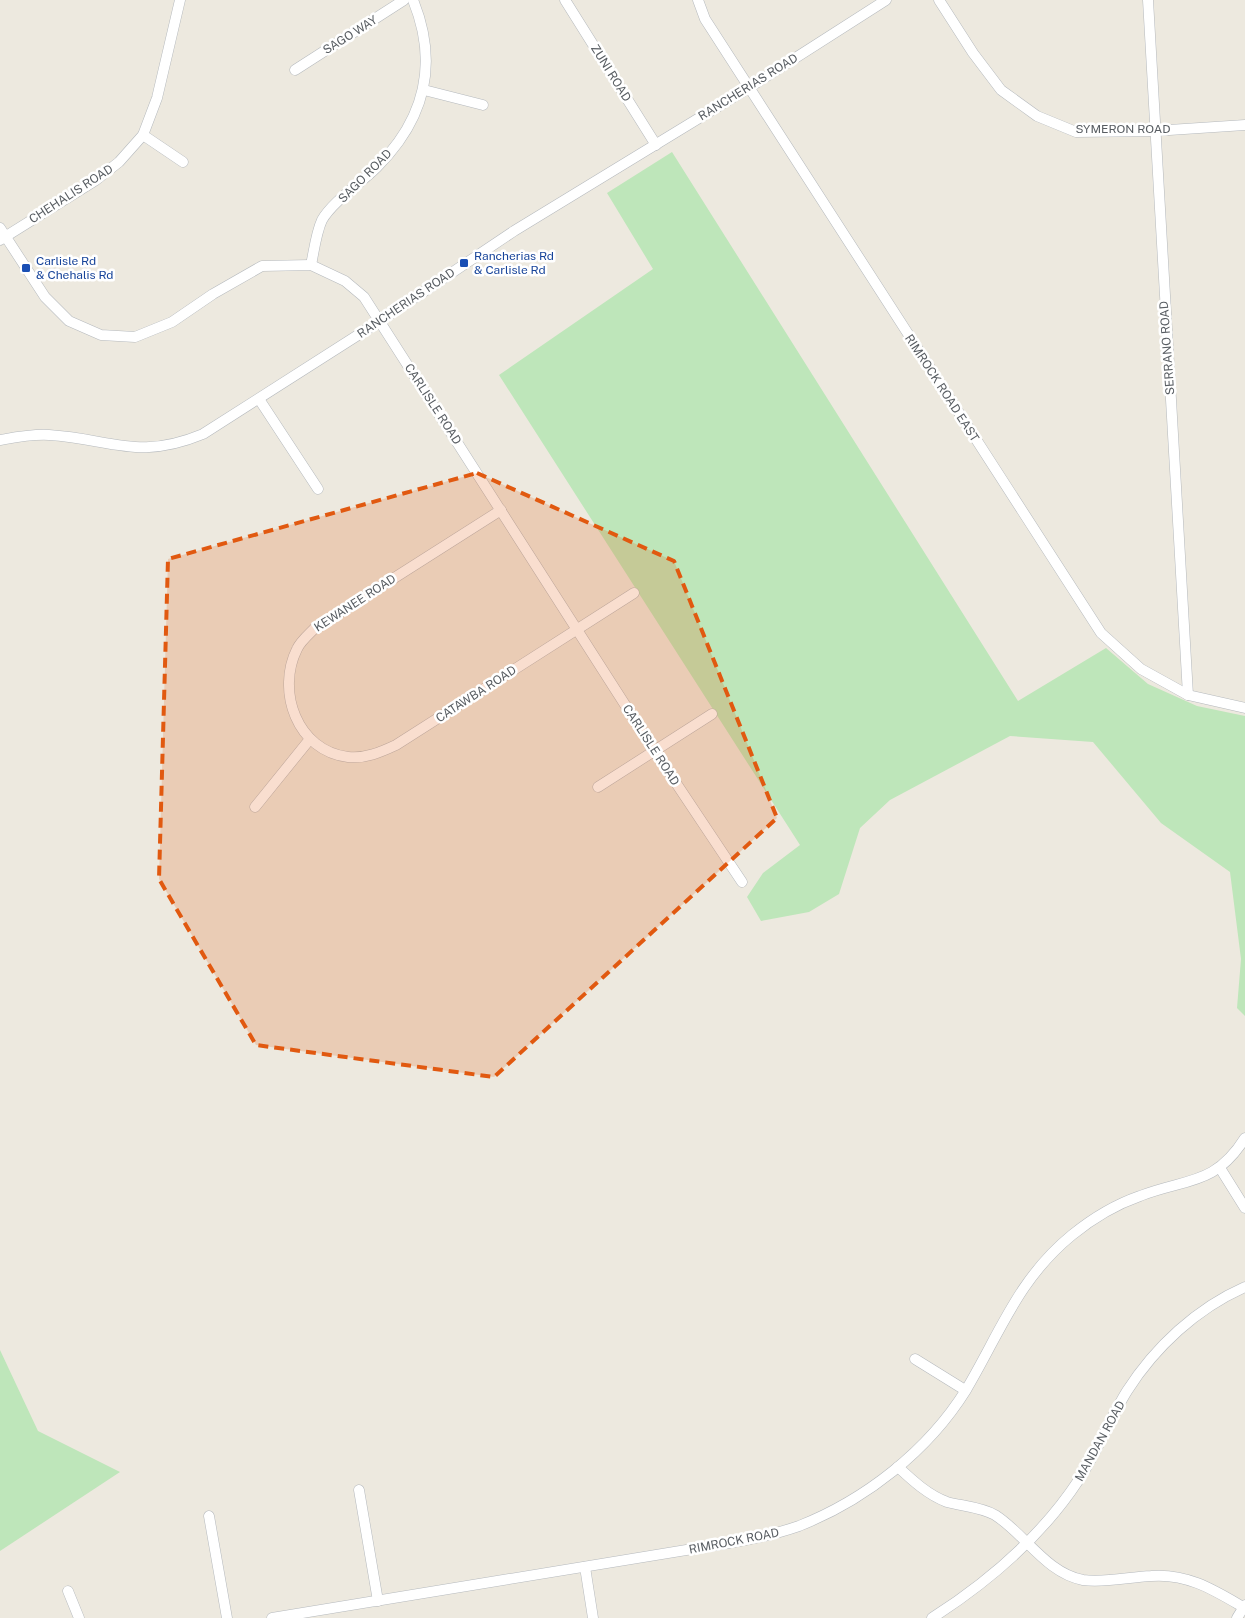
<svg xmlns="http://www.w3.org/2000/svg" width="1245" height="1618" viewBox="0 0 1245 1618" font-family="'Public Sans',sans-serif">
<style>
.green{fill:#bee6ba}
.lines{fill:none;stroke-linecap:round;stroke-linejoin:round}
.minor-casing{stroke:#b5b9bd;stroke-width:11}
.minor{stroke:#fff;stroke-width:10}
.marked{fill:#e15910;fill-opacity:0.2;stroke:#e15910;stroke-width:4;stroke-dasharray:10 6;stroke-linejoin:round}
.transit-dot{fill:#1a4fb4;stroke:#fff;stroke-width:2}
.labels{text-anchor:middle;dominant-baseline:central;stroke-width:5;stroke-linejoin:round;paint-order:stroke}
.street-label{font-size:12px;fill:#585d62;stroke:#fff}
.transit-label{font-size:12px;fill:#164399;stroke:#fff;text-anchor:start}
</style>
<rect width="100%" height="100%" fill="#ede9df"/>
<g class="green">
<polygon points="672,152 1018,701 1106,648 1148,684 1197,706 1245,716 1245,1016 1237,1008 1241,959 1230,872 1161,823 1093,742 1010,736 890,800 860,828 839,894 809,912 761,921 747,897 763,873 800,845 499,375 653,269 607,193"/>
<polygon points="0,1350 38,1431 120,1472 0,1551"/>
</g>
<g class="lines">
<defs>
<g id="minor">
<polyline points="565,0 656,145"/>
<polyline points="698,0 705,19 1101,633 1141,669 1188,695 1245,708"/>
<polyline points="939,0 973,53 1001,90 1037,116 1076,132 1154,131 1245,125"/>
<polyline points="1148,0 1188,695"/>
<polyline points="295,70 404,0"/>
<polyline points="424,90 483,105"/>
<polyline points="143,135 183,162"/>
<polyline points="0,228 45,297 69,321 101,335 135,337 172,322 213,294 262,266 311,265 345,281 364,297 654,750 742,882"/>
<polyline points="0,240 96,180 119,162 143,135 157,98 180,0"/>
<path d="M 311,265 C 314,251 316,233 322,220 C 333,201 361,183 377,167 C 425,119 439,64 413,0"/>
<polyline points="259,399 318,489"/>
<path d="M 0,440 C 17,437 32,434 49,435 C 112,439 138,461 203,434 L 380,321 L 514,231 L 750,87 L 886,0"/>
<path d="M 501,510 L 314,629 C 308,635 300,642 297,649 C 276,691 297,751 348,757 C 365,759 381,752 396,745 L 634,593"/>
<polyline points="598,787 712,714"/>
<polyline points="255,807 310,739"/>
<polyline points="1220,1168 1245,1208"/>
<polyline points="915,1359 965,1390"/>
<path d="M 898,1467 C 912,1480 928,1495 947,1502 C 962,1506 981,1507 995,1515 C 1025,1534 1046,1573 1083,1580 C 1105,1583 1129,1577 1151,1576 C 1187,1573 1214,1590 1243,1607"/>
<polyline points="359,1490 378,1601"/>
<polyline points="209,1516 227,1618"/>
<polyline points="585,1567 593,1618"/>
<polyline points="68,1591 79,1618"/>
<path d="M 272,1618 L 729,1543 C 753,1539 776,1534 799,1526 C 865,1500 928,1451 966,1390 C 1000,1333 1018,1279 1072,1235 C 1093,1218 1114,1205 1140,1196 C 1186,1178 1215,1186 1245,1138"/>
<path d="M 932,1618 C 988,1582 1041,1537 1078,1481 C 1097,1453 1109,1420 1127,1391 C 1155,1347 1197,1308 1245,1287"/>
<polyline points="1237,1618 1245,1605"/>
</g>
</defs>
<use href="#minor" class="minor-casing"/>
<use href="#minor" class="minor"/>
</g>
<path class="marked" d="M 477,473 L 674,561 L 777,818 L 494,1077 L 256,1045 L 159,879 L 168,559 Z"/>
<g class="transit-dot">
<rect x="459" y="258" width="10" height="10" rx="2.5"/>
<rect x="21" y="263" width="10" height="10" rx="2.5"/>
</g>
<g class="labels">
<g class="street-label">
<text transform="translate(350 35) rotate(-32)">SAGO WAY</text>
<text transform="translate(611 73) rotate(58)">ZUNI ROAD</text>
<text transform="translate(748 87) rotate(-32)">RANCHERIAS ROAD</text>
<text x="1123" y="129">SYMERON ROAD</text>
<text transform="translate(365 176) rotate(-45)">SAGO ROAD</text>
<text transform="translate(71 194) rotate(-33)">CHEHALIS ROAD</text>
<text transform="translate(406 303) rotate(-34)">RANCHERIAS ROAD</text>
<text transform="translate(1167 348) rotate(-94)">SERRANO ROAD</text>
<text transform="translate(942 388) rotate(57)">RIMROCK ROAD EAST</text>
<text transform="translate(433 404) rotate(57)">CARLISLE ROAD</text>
<text transform="translate(355 603) rotate(-33)">KEWANEE ROAD</text>
<text transform="translate(476 694) rotate(-33)">CATAWBA ROAD</text>
<text transform="translate(651 745) rotate(57)">CARLISLE ROAD</text>
<text transform="translate(1100 1441) rotate(-61)">MANDAN ROAD</text>
<text transform="translate(734 1541) rotate(-11)">RIMROCK ROAD</text>
</g>
<g class="transit-label">
<text x="474" y="256">Rancherias Rd<tspan x="474" dy="14">&amp; Carlisle Rd</tspan></text>
<text x="36" y="261">Carlisle Rd<tspan x="36" dy="14">&amp; Chehalis Rd</tspan></text>
</g>
</g>
</svg>
